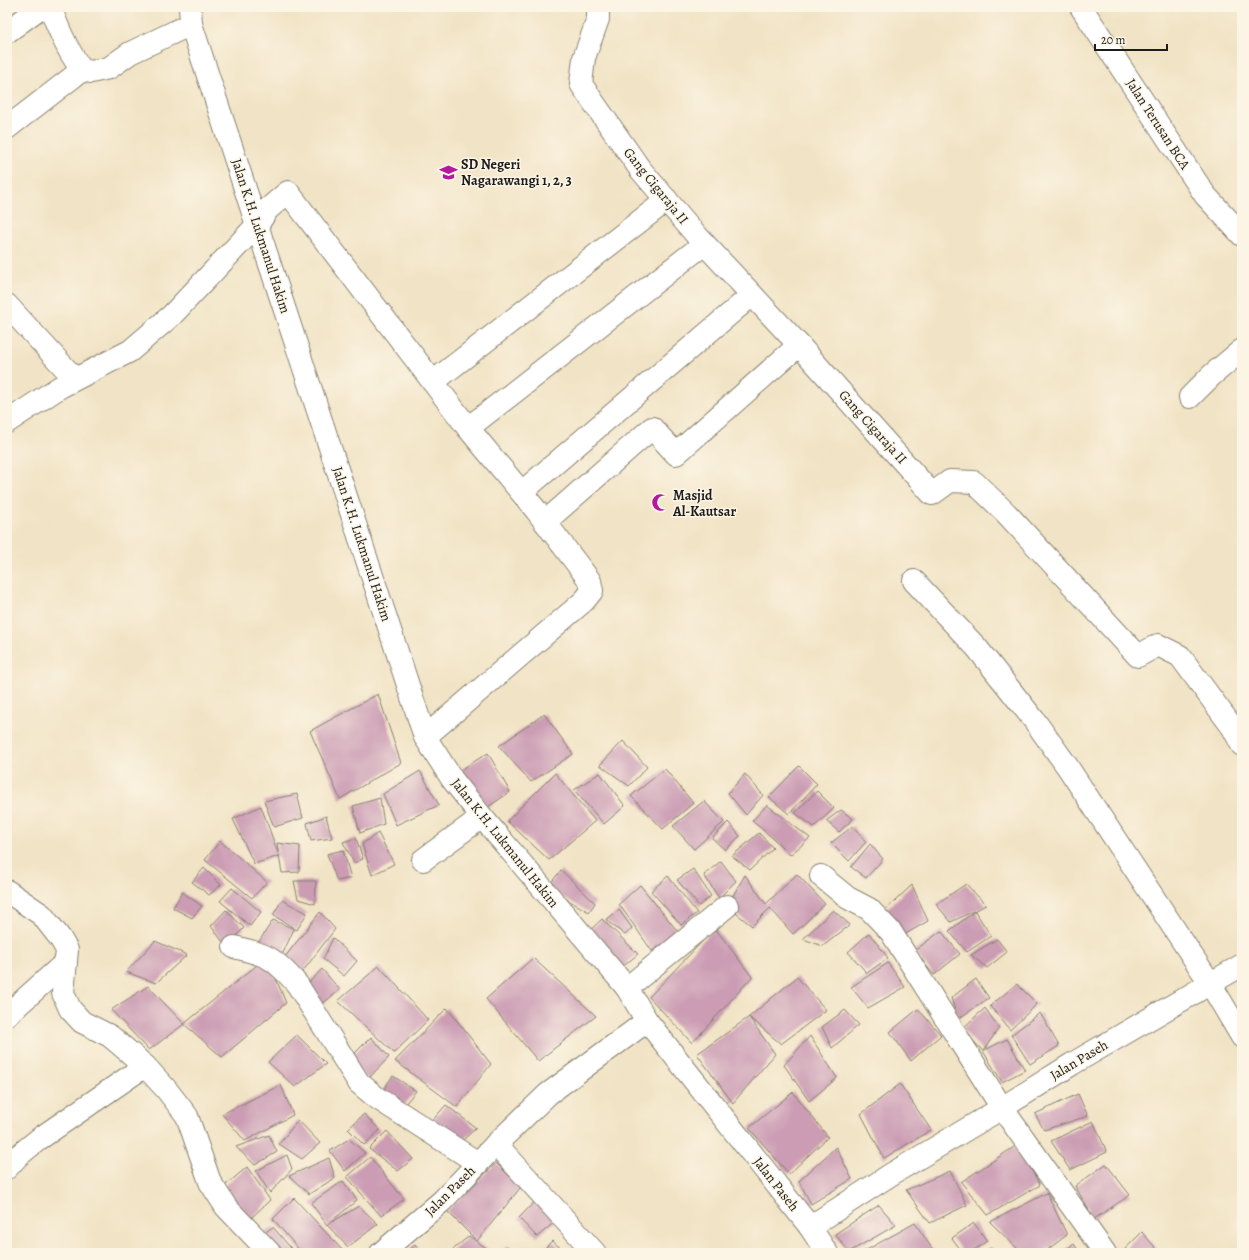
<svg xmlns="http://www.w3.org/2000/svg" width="1249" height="1260" viewBox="0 0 1249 1260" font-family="Alegreya,serif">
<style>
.building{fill:#cb9cb4}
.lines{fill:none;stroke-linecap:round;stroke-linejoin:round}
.minor-casing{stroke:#868070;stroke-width:24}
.tertiary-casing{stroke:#868070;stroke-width:24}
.minor{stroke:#fff;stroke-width:22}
.tertiary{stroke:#fff;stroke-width:22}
.labels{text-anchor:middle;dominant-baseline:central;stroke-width:3;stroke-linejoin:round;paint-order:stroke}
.street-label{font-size:14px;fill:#1c1c1c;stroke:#fcf5e5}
.poi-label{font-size:14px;font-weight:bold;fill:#1c1c1c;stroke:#fcf5e5;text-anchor:start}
</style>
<rect width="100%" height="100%" fill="#fcf5e5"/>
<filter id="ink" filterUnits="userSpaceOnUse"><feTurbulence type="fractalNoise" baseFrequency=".025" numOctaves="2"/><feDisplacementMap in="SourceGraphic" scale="8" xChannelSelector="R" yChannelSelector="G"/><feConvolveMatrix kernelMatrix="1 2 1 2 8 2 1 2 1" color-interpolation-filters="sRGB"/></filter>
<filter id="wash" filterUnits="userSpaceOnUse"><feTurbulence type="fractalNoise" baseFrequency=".012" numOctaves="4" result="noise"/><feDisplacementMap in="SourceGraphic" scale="16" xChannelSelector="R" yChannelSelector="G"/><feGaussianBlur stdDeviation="0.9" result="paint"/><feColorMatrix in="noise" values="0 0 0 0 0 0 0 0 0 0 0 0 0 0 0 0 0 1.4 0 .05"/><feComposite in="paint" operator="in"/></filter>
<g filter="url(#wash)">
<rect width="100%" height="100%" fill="#f1e3c5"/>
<g id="blocks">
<g class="building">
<polygon points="378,694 401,763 340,799 310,731"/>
<polygon points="544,714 573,754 531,782 499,746"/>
<polygon points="623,741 647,767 629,786 600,765"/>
<polygon points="488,753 510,792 488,807 457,772"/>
<polygon points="799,766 817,784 789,814 769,797"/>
<polygon points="665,769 693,803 663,829 631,796"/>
<polygon points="420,771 439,805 396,825 383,794"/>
<polygon points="555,773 595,821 549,860 507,821"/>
<polygon points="600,773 625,806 604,824 574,790"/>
<polygon points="745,774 763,795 746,815 728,793"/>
<polygon points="817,791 834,808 814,827 795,813"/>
<polygon points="297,794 303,818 274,827 264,801"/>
<polygon points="380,798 384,824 360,833 353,806"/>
<polygon points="704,801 724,822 694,849 673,826"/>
<polygon points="767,805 810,838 790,855 774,839 752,821"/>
<polygon points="261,806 279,856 277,843 300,846 299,872 282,873 279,856 254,864 233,819"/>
<polygon points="841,810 853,819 839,832 826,821"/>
<polygon points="326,816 332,838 311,841 307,823"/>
<polygon points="728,822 740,836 725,850 712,838"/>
<polygon points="853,826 866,842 849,861 831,843"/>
<polygon points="378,833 394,864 372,875 362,844"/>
<polygon points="759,833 773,848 750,870 732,856"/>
<polygon points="356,838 363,859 354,863 343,842"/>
<polygon points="220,841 267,882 252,898 205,860"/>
<polygon points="870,844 883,859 866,878 851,867"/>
<polygon points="343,850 351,878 337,881 327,854"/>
<polygon points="721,861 736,881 719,898 704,875"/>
<polygon points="204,868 221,885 209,895 192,882"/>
<polygon points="693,869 711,896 699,906 677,880"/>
<polygon points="561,870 595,903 589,912 547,888"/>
<polygon points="797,874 825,904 793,934 770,908 752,926 727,906 745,875 766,904"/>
<polygon points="668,876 697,913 681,925 651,891"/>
<polygon points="294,881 316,881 315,904 298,899"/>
<polygon points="966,884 986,905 951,922 936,904"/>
<polygon points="640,885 679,933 652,951 619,904"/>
<polygon points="912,885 928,921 897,939 880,915"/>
<polygon points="232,888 261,912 250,926 220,901"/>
<polygon points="182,892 202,906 192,918 173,908"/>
<polygon points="282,900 307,913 297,930 273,915"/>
<polygon points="226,910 244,928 226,946 211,926"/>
<polygon points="619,910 632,928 625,935 606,920"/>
<polygon points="833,910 850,925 823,946 803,939"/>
<polygon points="975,911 991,936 967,952 949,931"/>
<polygon points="320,912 335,929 300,975 285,957"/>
<polygon points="602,919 638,954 620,969 583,937"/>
<polygon points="273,920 294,929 282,955 258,943"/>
<polygon points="715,928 752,977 692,1043 649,997"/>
<polygon points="941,931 960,954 934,975 914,951"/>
<polygon points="869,933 888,958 867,973 848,952"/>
<polygon points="333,938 357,961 344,976 323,959"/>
<polygon points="997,939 1007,952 987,968 971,955"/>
<polygon points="155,941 187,955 156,983 126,972"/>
<polygon points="267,957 286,1003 222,1057 184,1024 149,1050 111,1010 148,986 184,1024"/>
<polygon points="533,958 596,1016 538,1061 486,999"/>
<polygon points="888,963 905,987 868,1008 851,987"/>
<polygon points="379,966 428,1020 394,1053 338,1001"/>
<polygon points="322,969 340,990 313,1011 301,991"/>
<polygon points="797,977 826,1010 781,1044 749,1017 775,1054 733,1103 697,1054 749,1017"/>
<polygon points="976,979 989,998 958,1019 951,998"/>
<polygon points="1017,984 1037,1004 1010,1030 990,1006"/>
<polygon points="447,1008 491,1064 457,1107 395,1061"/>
<polygon points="985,1008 999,1028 983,1051 1007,1039 1025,1070 1002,1082 983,1051 962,1029"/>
<polygon points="918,1009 941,1035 911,1061 890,1032"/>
<polygon points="845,1010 859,1025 832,1048 822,1027"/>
<polygon points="1040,1013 1059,1046 1030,1064 1011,1035"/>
<polygon points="297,1035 326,1064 295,1087 268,1062"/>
<polygon points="810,1036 837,1078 809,1101 784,1065"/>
<polygon points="371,1037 389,1057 368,1079 348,1060"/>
<polygon points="393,1076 416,1091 404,1105 377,1098"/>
<polygon points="900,1084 931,1130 884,1158 861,1114"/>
<polygon points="281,1085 293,1115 245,1141 222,1114"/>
<polygon points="793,1092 828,1137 789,1174 749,1128"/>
<polygon points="1078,1094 1088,1116 1044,1130 1035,1114"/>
<polygon points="446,1105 476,1128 463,1140 430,1123"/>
<polygon points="364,1114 380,1130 364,1145 348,1129"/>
<polygon points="298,1120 320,1143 302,1159 279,1144"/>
<polygon points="1093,1121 1107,1152 1070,1170 1051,1141"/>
<polygon points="387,1131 413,1159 398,1171 369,1149"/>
<polygon points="269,1135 277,1152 255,1165 236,1147"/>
<polygon points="349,1139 365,1153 345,1171 330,1151"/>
<polygon points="1017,1145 1040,1185 988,1215 961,1182"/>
<polygon points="836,1147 852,1179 811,1204 799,1181"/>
<polygon points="287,1155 292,1169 270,1193 256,1171"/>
<polygon points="370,1157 404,1199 381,1216 347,1177"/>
<polygon points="329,1158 335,1178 309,1194 289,1176"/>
<polygon points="496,1163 521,1187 477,1241 447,1211"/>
<polygon points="1106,1164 1130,1195 1094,1219 1075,1186"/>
<polygon points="247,1167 270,1200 250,1219 221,1189"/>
<polygon points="950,1171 967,1205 930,1223 906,1190"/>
<polygon points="343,1181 357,1200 327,1225 359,1206 378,1224 348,1247 327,1225 311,1203"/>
<polygon points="1047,1193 1067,1235 1043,1253 1022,1253 990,1222"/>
<polygon points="294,1198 345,1253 302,1253 273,1219"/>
<polygon points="537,1199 557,1220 537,1237 519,1218"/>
<polygon points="879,1205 896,1225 849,1252 835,1234"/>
<polygon points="915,1223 935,1253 861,1253"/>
<polygon points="974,1223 987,1241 970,1253 963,1253 952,1238"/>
<polygon points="273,1227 295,1253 280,1253 264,1233"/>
<polygon points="1142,1232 1160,1253 1121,1253"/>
<polygon points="469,1236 489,1250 486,1253 449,1253"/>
<polygon points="552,1241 567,1253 540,1253"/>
<polygon points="1074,1244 1080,1253 1060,1253"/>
<polygon points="415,1245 422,1253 405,1253"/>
<polygon points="507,1246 516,1253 501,1253"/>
<polygon points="991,1248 993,1253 981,1253"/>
</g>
</g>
</g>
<g filter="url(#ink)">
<use href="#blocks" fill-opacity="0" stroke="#868070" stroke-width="1"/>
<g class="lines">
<defs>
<g id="minor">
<path d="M 50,7 C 59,30 67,50 82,70 L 91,72 L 109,68 L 130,53 L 191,24"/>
<polyline points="190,7 191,24 425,737 452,779 482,817 627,988 647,1021"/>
<polyline points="598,7 598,19 584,58 581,84 596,106 640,169 698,237 799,345 932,494 950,481 974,482 1006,513 1138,656 1158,645 1180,656 1233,728 1242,745"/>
<polyline points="1081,7 1205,195 1242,235"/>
<polyline points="7,32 41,7"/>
<polyline points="7,128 82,70"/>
<polyline points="7,305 75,379"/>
<polyline points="433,382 667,200"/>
<polyline points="1190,397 1212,375 1242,350"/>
<polyline points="7,422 60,387 130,351 172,315 258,224 268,209 288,192 468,428 536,510 590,581 592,591 584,601 425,737"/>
<polyline points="468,428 704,244"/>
<polyline points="522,492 752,295"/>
<polyline points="545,522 652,428 676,454 799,345"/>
<polyline points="914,581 977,648 1034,720 1067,766 1210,983 1242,1037"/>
<polyline points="423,860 482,817"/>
<polyline points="821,876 848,898 869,909 891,932 1002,1108 1105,1253"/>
<polyline points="7,891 42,915 60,938 67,950 63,993 70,1009 82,1022 110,1036 129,1052 145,1066 166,1089 187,1116 210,1182 226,1207 270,1253"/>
<path d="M 234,947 C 268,955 273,957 297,984 L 359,1083 L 377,1098 L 478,1163"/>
<polyline points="627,988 727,906"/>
<polyline points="7,1015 66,962"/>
<polyline points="496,1144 595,1253"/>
<polyline points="7,1168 18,1156 39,1139 145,1066"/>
<polyline points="810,1227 827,1253"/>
</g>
<polyline id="tertiary" points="381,1253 442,1201 496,1144 548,1094 647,1021 810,1227 890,1175 1002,1108 1072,1064 1242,965"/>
</defs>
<use href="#minor" class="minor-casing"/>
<use href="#tertiary" class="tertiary-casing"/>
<use href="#minor" class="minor"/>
<use href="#tertiary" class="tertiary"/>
</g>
</g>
<defs>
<symbol id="school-bare" viewBox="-9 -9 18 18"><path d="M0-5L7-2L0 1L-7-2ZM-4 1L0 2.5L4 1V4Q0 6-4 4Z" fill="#b5179e" stroke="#fcf5e5" stroke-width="2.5" paint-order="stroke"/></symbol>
<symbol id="mosque-bare" viewBox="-9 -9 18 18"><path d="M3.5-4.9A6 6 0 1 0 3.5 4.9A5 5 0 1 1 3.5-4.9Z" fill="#b5179e" stroke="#fcf5e5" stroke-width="2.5" paint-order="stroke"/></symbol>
</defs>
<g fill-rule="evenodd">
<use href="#school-bare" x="436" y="160" width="25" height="25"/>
<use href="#mosque-bare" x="648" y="490" width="25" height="25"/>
</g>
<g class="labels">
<g class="street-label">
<text transform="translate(1158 124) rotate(57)">Jalan Terusan BCA</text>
<text transform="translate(656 186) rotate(51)">Gang Cigaraja II</text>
<text transform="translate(261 236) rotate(72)">Jalan K.H. Lukmanul Hakim</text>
<text transform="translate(873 427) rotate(48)">Gang Cigaraja II</text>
<text transform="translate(362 544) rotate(72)">Jalan K.H. Lukmanul Hakim</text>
<text transform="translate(505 843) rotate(51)">Jalan K.H. Lukmanul Hakim</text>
<text transform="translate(1079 1060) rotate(-31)">Jalan Paseh</text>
<text transform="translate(776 1184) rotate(52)">Jalan Paseh</text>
<text transform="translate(450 1191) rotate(-45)">Jalan Paseh</text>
</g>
<g class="poi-label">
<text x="461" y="164">SD Negeri<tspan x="461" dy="16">Nagarawangi 1, 2, 3</tspan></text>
<text x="673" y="495">Masjid<tspan x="673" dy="16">Al-Kautsar</tspan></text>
</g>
</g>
<rect width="1249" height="1260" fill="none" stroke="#fcf5e5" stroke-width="24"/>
<path d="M1095 44v6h72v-6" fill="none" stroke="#1c1c1c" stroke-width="2"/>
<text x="1101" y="44" font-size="12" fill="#1c1c1c" stroke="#fcf5e5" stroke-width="3" paint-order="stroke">20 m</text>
</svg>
